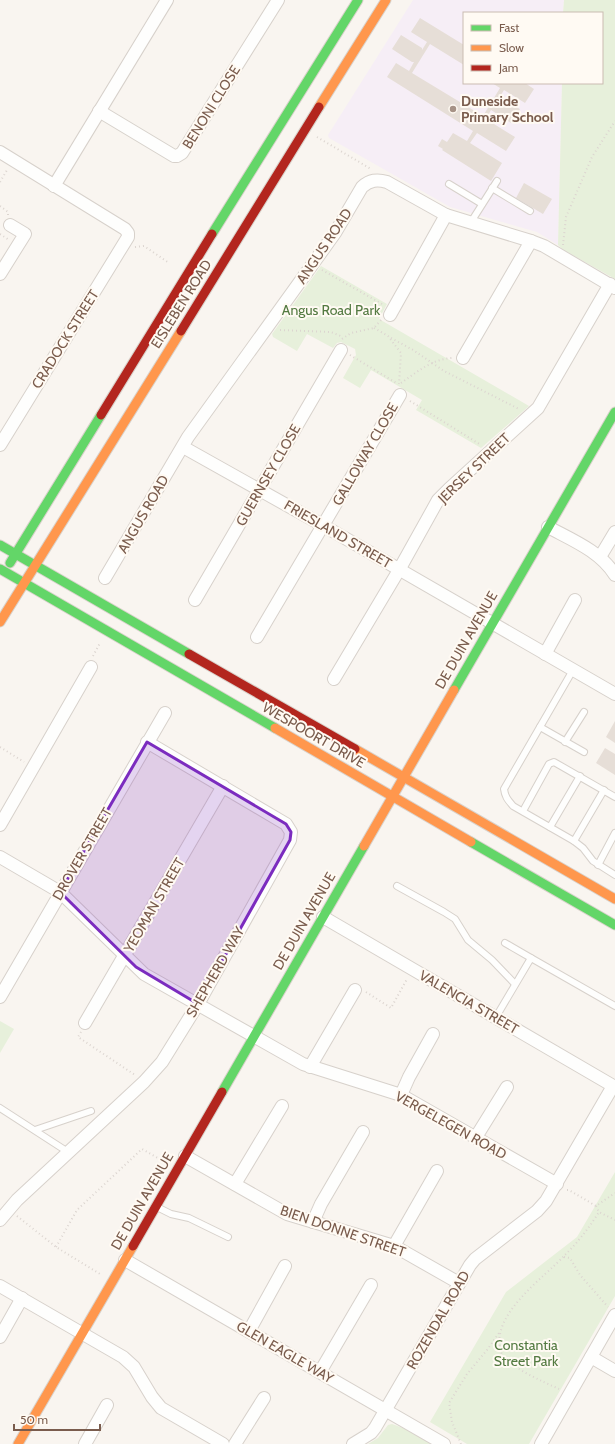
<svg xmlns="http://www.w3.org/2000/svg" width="615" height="1444" viewBox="0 0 615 1444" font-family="Cabin,sans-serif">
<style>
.education{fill:#f6eef6}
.green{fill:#e7f0db}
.building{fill:#e6ded7}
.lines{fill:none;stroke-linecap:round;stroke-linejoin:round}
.lane-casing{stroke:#d7d1cb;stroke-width:8}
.street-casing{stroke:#d7d1cb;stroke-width:14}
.fast-casing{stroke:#d9d2cb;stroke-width:11}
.slow-casing{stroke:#d9d2cb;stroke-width:11}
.jam-casing{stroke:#d9d2cb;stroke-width:11}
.path{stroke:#dcd5d0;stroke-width:2;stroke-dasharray:1 3;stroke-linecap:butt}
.lane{stroke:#fefefd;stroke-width:6}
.street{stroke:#fefefd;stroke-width:12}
.fast{stroke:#63d668;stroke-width:9}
.slow{stroke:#ff974d;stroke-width:9}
.jam{stroke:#b3261e;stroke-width:9}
.marked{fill:#7b2cbf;fill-opacity:0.2;stroke:#7b2cbf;stroke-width:3;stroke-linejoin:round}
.poi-dot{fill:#a69286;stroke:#fffaf3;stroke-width:1.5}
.labels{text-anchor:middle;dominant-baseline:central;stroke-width:4;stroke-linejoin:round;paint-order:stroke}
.poi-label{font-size:14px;font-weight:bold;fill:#7a5c4d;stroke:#fffaf3;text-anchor:start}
.street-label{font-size:14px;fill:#7a5c4d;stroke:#fffaf3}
.park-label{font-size:14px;fill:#537a41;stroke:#fffaf3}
</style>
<rect width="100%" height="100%" fill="#f9f5f0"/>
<polygon class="education" points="413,0 564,0 563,13 464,13 464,83 562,83 558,245 537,232 450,207 329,138 328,135"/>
<g class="green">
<polygon points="564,0 615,0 615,279 562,249 558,245 562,83 602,83 602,13 563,13"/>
<polygon points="321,266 387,304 379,319 529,406 481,448 416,410 422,400 371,370 360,388 343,378 356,355 355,349 341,342 337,343 333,348 307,334 297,351 273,337 272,334"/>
<polygon points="0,1021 14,1029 0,1053"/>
<polygon points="615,1172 615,1296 529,1444 467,1444 430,1422 506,1292 577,1237"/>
<polygon points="392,1424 403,1428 431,1444 368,1444 378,1438 388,1425"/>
</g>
<g class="building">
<polygon points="420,18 464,45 464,65 430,44 412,73 483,116 500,88 492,83 525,83 534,89 525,103 504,90 499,98 520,109 511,123 491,110 486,119 515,137 506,151 477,133 470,143 502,163 491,181 442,150 443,149 438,146 442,139 447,142 453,133 467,141 473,131 387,77 396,63 409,71 414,62 412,62 392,49 401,35 422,48 422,50 427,42 411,32"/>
<polygon points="524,183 552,199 543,214 516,198"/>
<polygon points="615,721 615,743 606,737"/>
<polygon points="605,748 615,754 615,775 596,763"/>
</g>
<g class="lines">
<defs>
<g id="lane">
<polyline points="449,184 482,204"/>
<polyline points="492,188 530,211"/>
<polyline points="471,222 497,181"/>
<path d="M 573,670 L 504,789 C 505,797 508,800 513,806 L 574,841 L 583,848 L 593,861 L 615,875"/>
<polyline points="540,727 584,752"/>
<polyline points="565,742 584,712"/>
<polyline points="523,811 549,764 554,762 615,797"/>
<polyline points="550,827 580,776"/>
<polyline points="574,841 604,790"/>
<polyline points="598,865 615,833"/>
<polyline points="397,886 444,912 455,919 468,940 492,960 515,984"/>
<polyline points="505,943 531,958"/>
<polyline points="496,1017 531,958 615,1006"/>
<polyline points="0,1108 68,1152"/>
<polyline points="35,1130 91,1111"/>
<polyline points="157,1207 171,1214 189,1218 228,1237"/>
</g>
<g id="street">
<polyline points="99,111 174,156 177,156 182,153 278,0"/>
<polyline points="0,152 125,229 128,233 128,237 0,445"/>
<polyline points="54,186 167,0"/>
<polyline points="0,274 25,234 10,225"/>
<polyline points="390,315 446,215"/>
<polyline points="463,358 531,241"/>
<polyline points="183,447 324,526 615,694"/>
<path d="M 548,527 C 572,540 600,551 615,575"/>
<polyline points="600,557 615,532"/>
<path d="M 105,578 L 188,437 L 335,233 L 362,187 C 370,180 377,179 387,182 L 446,215 L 531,241 L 544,246 L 615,288"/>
<polyline points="195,600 341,350"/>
<polyline points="257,637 400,395"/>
<polyline points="545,654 575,600"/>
<polyline points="334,679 399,570 438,500 449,489 538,408 610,284"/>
<polyline points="0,825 91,667"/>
<polyline points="0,857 60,892 144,974 303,1064 401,1095 557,1184"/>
<polyline points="323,917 615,1087"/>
<polyline points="0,997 165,713"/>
<polyline points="85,1023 223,786"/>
<polyline points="310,1067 355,990"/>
<polyline points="401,1095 409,1077 433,1034"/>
<polyline points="476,1137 507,1087"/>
<polyline points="185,1156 287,1214 394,1246 459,1283"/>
<polyline points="235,1184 282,1106"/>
<polyline points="0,1220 17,1200 144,1082 162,1062 198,1004 290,840 291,832 286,824 147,742"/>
<polyline points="313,1222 321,1204 363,1132"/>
<polyline points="394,1246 437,1171"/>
<polyline points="125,1260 444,1444"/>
<polyline points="0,1286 123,1357 134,1367 152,1397 161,1408 223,1444"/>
<polyline points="249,1331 285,1266"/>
<polyline points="0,1337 22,1298"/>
<polyline points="591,1357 615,1371"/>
<polyline points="320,1372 371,1285"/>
<polyline points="85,1444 107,1405"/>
<polyline points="235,1444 264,1398"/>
<polyline points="353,1444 371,1433 375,1428 470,1265 475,1259 537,1211 546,1201 613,1086"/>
<polyline points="541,1444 615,1315"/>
</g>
<g id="fast">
<polyline points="212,234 358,0"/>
<polyline points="0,545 189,654"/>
<polyline points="10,563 101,415"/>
<polyline points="0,569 275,728"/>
<polyline points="454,690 615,412"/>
<polyline points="471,842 615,925"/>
<polyline points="222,1092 364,846"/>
</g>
<g id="slow">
<polyline points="319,107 386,0"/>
<polyline points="0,622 181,331"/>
<polyline points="275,728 471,842"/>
<polyline points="355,749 615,899"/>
<polyline points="364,846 454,690"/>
<polyline points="18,1444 133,1246"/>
</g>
<g id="jam">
<polyline points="181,331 319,107"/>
<polyline points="101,415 212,234"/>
<polyline points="189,654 355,749"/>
<polyline points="133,1246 222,1092"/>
</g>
</defs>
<use href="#lane" class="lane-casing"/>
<use href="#street" class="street-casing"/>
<use href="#fast" class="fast-casing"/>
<use href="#slow" class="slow-casing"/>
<use href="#jam" class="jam-casing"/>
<g class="path">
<polyline points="317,137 371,169"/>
<polyline points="0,182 7,170"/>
<polyline points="0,206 8,212 8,215"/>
<polyline points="0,234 9,240"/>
<polyline points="563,245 566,217 592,157 615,121"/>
<polyline points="135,247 144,246 169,263"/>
<polyline points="322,270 382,304"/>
<polyline points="374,328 388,336 401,353 399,384"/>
<polyline points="280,330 331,332 343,337"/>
<polyline points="391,338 413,350 444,371 519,409"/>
<polyline points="342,339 351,333 374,328 381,320"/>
<polyline points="350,355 398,384"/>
<path d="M 401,383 C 417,372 432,359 452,358"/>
<polyline points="410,401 481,445"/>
<polyline points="93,656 100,643"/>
<polyline points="0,747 24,762"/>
<polyline points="366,992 391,1008 407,979"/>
<polyline points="81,1032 78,1037 135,1075"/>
<polyline points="567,1190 569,1190 596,1206 615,1193"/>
<polyline points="596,1206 599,1212 615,1220"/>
<polyline points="17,1216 56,1247 100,1274"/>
<polyline points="56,1247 77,1210 142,1149 165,1162"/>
<polyline points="564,1257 570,1258 580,1275 608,1307"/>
<path d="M 559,1389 C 546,1383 506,1366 501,1352 C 489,1315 544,1278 565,1255 C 578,1242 589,1228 599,1212"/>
<polyline points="461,1444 452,1422 449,1403 467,1374 487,1350 499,1333"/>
</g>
<use href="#lane" class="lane"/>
<use href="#street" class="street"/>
<use href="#fast" class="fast"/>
<use href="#slow" class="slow"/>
<use href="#jam" class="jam"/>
</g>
<path class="marked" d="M 147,742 L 286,824 L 291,832 L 290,840 L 198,1004 L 136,967 L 60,892 Z"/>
<circle class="poi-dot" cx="453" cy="109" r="4"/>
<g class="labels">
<g class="poi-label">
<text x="461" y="101">Duneside<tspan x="461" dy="16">Primary School</tspan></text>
</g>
<g class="street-label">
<text transform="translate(211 107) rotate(-58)">BENONI CLOSE</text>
<text transform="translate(324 246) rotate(-56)">ANGUS ROAD</text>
<text transform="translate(181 304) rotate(-58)">EISLEBEN ROAD</text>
<text transform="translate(65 339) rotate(-58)">CRADOCK STREET</text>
<text transform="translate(365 454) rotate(-60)">GALLOWAY CLOSE</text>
<text transform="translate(474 468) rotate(-44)">JERSEY STREET</text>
<text transform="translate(268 475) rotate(-60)">GUERNSEY CLOSE</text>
<text transform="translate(143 514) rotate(-60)">ANGUS ROAD</text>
<text transform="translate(338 534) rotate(30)">FRIESLAND STREET</text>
<text transform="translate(466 640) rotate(-60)">DE DUIN AVENUE</text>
<text transform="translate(314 735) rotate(30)">WESPOORT DRIVE</text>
<text transform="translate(82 854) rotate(-60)">DROVER STREET</text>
<text transform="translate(154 905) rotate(-60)">YEOMAN STREET</text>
<text transform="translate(304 921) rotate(-60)">DE DUIN AVENUE</text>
<text transform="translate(215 972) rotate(-60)">SHEPHERD WAY</text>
<text transform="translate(469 1002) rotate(30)">VALENCIA STREET</text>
<text transform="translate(451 1125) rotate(29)">VERGELEGEN ROAD</text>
<text transform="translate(142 1201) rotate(-60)">DE DUIN AVENUE</text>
<text transform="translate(343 1231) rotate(19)">BIEN DONNE STREET</text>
<text transform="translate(438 1320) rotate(-60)">ROZENDAL ROAD</text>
<text transform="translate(285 1352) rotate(30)">GLEN EAGLE WAY</text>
</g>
<g class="park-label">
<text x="331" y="310">Angus Road Park</text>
<text x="526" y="1345">Constantia<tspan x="526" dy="16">Street Park</tspan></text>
</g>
</g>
<rect x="463" y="12" width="140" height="72" fill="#fffaf3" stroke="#cabbb1"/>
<rect x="471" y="25" width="20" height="6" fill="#63d668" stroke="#cabbb1"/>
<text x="499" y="32" font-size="12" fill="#7a5c4d">Fast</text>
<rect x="471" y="45" width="20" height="6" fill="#ff974d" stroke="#cabbb1"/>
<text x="499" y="52" font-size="12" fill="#7a5c4d">Slow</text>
<rect x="471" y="65" width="20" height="6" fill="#b3261e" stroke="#cabbb1"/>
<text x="499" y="72" font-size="12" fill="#7a5c4d">Jam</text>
<path d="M14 1424v6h86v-6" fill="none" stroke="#7a5c4d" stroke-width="2"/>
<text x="20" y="1424" font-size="12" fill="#7a5c4d" stroke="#fffaf3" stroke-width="3" paint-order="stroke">50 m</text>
</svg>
